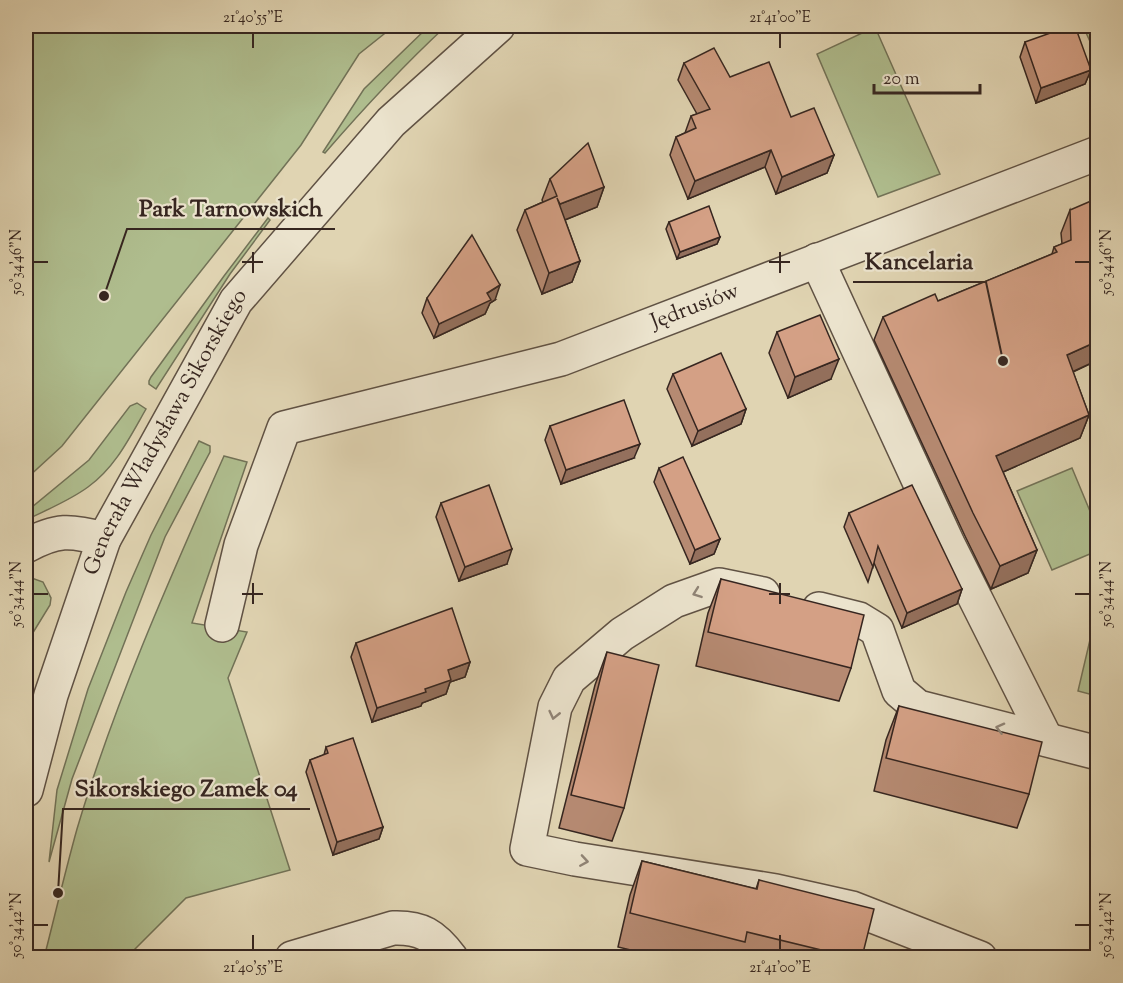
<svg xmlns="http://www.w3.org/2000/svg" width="1123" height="983" viewBox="0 0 1123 983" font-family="'Sorts Mill Goudy',serif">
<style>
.green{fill:#afbd8e;stroke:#727257;stroke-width:1.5}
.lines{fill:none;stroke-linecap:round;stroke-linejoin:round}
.minor-casing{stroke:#605244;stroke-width:36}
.minor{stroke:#ebe3cd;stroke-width:33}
.wall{fill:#b68a72;stroke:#362620;stroke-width:1.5}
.shaded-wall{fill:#94705d;stroke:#362620;stroke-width:1.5}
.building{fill:#d4a085;stroke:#362620;stroke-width:1.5}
.oneway{stroke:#908476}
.ticks{fill:none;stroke:#362620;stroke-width:2}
.labels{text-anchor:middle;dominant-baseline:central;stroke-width:4.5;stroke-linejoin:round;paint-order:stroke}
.street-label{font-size:22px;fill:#362620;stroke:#ebe3cd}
.leader{fill:none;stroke:#362620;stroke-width:2}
.callout-dot{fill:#362620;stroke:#ebe3cd;stroke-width:2}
.callout-label{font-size:24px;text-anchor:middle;font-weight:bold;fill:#362620;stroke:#ebe3cd;stroke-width:4.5;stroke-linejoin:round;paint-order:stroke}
.neatline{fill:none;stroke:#362620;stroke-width:2}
.ticks-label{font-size:15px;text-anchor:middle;fill:#362620}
</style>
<rect width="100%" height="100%" fill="#e0d4b2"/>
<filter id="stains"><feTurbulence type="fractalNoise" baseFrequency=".00333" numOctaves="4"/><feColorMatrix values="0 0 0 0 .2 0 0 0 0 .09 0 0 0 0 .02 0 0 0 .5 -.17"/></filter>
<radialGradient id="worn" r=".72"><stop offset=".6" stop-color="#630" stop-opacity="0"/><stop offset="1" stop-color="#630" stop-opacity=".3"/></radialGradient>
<g class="green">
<polygon points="26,26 394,26 359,54 301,145 62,446 26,479"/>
<path d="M 429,26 L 446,26 C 403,66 363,109 325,153 L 323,152 L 364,89 Z"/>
<polygon points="1083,26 1097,26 1097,57"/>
<polygon points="875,27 940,174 878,197 817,54"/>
<polygon points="268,218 270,220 230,274 156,389 149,384 149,381 151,377 224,276"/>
<path d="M 137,403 L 146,409 C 130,437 115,468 88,487 C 69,501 46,510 26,520 L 26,512 L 89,460 L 130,406 Z"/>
<polygon points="199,441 210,446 210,452 165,537 72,779 49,862 57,790 88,689 126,592 151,535"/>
<path d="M 224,456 L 247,462 L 192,623 L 247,632 L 228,678 L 290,870 L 186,898 L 127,957 L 44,958 C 55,915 65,872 77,829 C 115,701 170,578 224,456 Z"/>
<polygon points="1072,468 1097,528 1097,551 1052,570 1017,491"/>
<polygon points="26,576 43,582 51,598 50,605 26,644 26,626 28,618 26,613"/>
<polygon points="1097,610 1097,696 1078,691"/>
</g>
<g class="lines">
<defs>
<g id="minor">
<polyline points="817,260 948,544 1046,739"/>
<path d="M 26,546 C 57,529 70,530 104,539"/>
<polyline points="763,594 719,585 674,601 622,634 569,679 555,707 527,849 575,859 776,891 852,908 980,958"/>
<polyline points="819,609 859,619 877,630 899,691 918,707 1098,753"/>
<path id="s1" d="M 222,625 L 241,545 L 284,428 L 561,359 L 1098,153"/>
<path id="s2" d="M 26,790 L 51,695 L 104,539 L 236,301 L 391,122 L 498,26"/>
<path d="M 292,958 L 393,928 C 421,927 434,935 451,958"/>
</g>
</defs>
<use href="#minor" class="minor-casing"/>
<use href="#minor" class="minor"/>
</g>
<g class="wall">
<polygon points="1025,42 1091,70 1085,84 1036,103 1020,57"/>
<polygon points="684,63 730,77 791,117 834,155 827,173 776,194 765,167 688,199 670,155 676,137 685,133 691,116 697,114 678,80"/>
<polygon points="550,179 604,187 597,207 565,220 580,261 572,282 542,294 517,230 525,210 543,202 542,200"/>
<polygon points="1070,210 1098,360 1073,372 1089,415 1080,438 1003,472 1037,550 1028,573 991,589 965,536 874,340 883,317 938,301 1052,254 1054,247 1062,244 1061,233"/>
<polygon points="669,222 720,237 717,244 677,259 666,229"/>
<polygon points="427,298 495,300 490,303 485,314 434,338 422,313"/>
<polygon points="777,332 831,379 788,398 769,353"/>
<polygon points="673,374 746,409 741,424 692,446 667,389"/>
<polygon points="550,426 634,458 561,484 545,440"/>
<polygon points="659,468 720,539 714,554 690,564 654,482"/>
<polygon points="441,503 507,564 459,581 436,517"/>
<polygon points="849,513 962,589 957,604 902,628 874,563 868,582 844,527"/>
<polygon points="721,579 851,668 839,701 696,666 708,613"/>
<polygon points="356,643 470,662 465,677 450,682 446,694 422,703 421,706 372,722 351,657"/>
<polygon points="607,652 624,808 612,841 559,828 595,685"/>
<polygon points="899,706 1029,794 1017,828 874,791 886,740"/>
<polygon points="326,747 383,827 379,839 333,855 306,772 310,760 324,755"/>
<polygon points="642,861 756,889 759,880 862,957 660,957 618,947 630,895"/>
</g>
<g class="shaded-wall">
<polygon points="1091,70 1085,84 1036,103 1041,88"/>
<polygon points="771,150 765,167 688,199 695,181"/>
<polygon points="834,155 827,173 776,194 782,177"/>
<polygon points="604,187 597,207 552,225 560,204"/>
<polygon points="720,237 717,244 677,259 680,252"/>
<polygon points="580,261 572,282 542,294 549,273"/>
<polygon points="500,285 495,300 490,303 485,314 434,338 439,324"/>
<polygon points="1098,341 1098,360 1059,378 1067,355"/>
<polygon points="839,359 831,379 788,398 795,377"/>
<polygon points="746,409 741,424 692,446 698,431"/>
<polygon points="1089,415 1080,438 987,479 996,456"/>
<polygon points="640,444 634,458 561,484 566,470"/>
<polygon points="720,539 714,554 690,564 695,550"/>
<polygon points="512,549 507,564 459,581 465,567"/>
<polygon points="1037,550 1028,573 991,589 1000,566"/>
<polygon points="962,589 957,604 902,628 907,613"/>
<polygon points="470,662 465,677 450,682 446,694 422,703 421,706 372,722 377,708 425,689 448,670"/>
<polygon points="383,827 379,839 333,855 337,842"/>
</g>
<g class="building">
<polygon points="1070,26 1075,26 1091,70 1041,88 1025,42"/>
<polygon points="714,48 730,77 769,62 791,117 814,108 834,155 782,177 771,150 695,181 676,137 696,128 691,116 710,109 684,63"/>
<polygon points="588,143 604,187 560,204 557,198 580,261 549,273 525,210 557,196 550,179"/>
<polygon points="1098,198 1098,341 1067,355 1089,415 996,456 1037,550 1000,566 973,513 883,317 935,294 938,301 1057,252 1054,247 1071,240 1070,210"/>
<polygon points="709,206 720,237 680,252 669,222"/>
<polygon points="472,235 500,285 487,293 491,300 439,324 427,298"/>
<polygon points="820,315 839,359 795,377 777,332"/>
<polygon points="721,353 746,409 698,431 673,374"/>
<polygon points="624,400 640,444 566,470 550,426"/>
<polygon points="683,457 720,539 695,550 659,468"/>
<polygon points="489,485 512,549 465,567 441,503"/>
<polygon points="912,485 962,589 907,613 878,546 873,567 849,513"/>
<polygon points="721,579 864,615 851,668 708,632"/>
<polygon points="452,608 470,662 448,670 451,680 425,689 426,692 377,708 356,643"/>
<polygon points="607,652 659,665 624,808 571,795"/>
<polygon points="899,706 1042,742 1029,794 886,758"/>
<polygon points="353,738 383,827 337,842 310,760 328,753 326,747"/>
<polygon points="642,861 757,889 759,880 874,909 862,957 850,957 747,932 745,942 630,913"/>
</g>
<defs><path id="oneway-chevron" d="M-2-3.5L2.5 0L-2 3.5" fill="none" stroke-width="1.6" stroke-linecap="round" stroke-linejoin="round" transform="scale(1.5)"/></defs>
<g class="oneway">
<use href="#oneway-chevron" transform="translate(697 593) rotate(160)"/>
<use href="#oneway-chevron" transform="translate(554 715) rotate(103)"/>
<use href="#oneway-chevron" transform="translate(1000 728) rotate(-166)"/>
<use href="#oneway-chevron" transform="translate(584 861) rotate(9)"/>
</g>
<path class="ticks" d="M 253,33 L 253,48M 780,33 L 780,48M 253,252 L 253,273M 780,252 L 780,273M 33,262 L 48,262M 242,262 L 263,262M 769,262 L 790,262M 1075,262 L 1090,262M 253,583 L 253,604M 780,583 L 780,604M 33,594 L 48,594M 242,594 L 263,594M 769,594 L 790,594M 1075,594 L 1090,594M 33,925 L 48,925M 1075,925 L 1090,925M 253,935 L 253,950M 780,935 L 780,950"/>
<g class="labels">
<g class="street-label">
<text stroke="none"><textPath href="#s1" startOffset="636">Jędrusiów</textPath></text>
<text stroke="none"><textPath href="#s2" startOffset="386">Generała Władysława Sikorskiego</textPath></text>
</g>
</g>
<path class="leader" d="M104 296L127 229H335M1003 361L986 282H853M58 893L63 809H310"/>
<g class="callout-dot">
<circle cx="104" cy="296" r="6"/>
<circle cx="1003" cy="361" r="6"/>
<circle cx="58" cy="893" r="6"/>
</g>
<g class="callout-label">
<text x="231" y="216">Park Tarnowskich</text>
<text x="919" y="269">Kancelaria</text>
<text x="186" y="796">Sikorskiego Zamek 04</text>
</g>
<rect width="1123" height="983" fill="none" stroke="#e0d4b2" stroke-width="66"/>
<path d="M874 84v9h106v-9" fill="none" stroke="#362620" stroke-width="3"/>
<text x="883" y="84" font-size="18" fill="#362620" stroke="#ebe3cd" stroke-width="4.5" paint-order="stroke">20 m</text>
<rect x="33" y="33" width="1057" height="917" class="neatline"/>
<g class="ticks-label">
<text x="253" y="22">21°40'55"E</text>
<text x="780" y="22">21°41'00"E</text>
<text transform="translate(16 262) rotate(-90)" y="5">50°34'46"N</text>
<text transform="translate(1106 262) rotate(-90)" y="5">50°34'46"N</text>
<text transform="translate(16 594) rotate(-90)" y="5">50°34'44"N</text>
<text transform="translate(1106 594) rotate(-90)" y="5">50°34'44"N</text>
<text transform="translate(16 925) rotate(-90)" y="5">50°34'42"N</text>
<text transform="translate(1106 925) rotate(-90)" y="5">50°34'42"N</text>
<text x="253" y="972">21°40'55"E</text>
<text x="780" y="972">21°41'00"E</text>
</g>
<rect width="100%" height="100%" filter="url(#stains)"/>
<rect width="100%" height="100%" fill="url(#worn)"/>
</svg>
